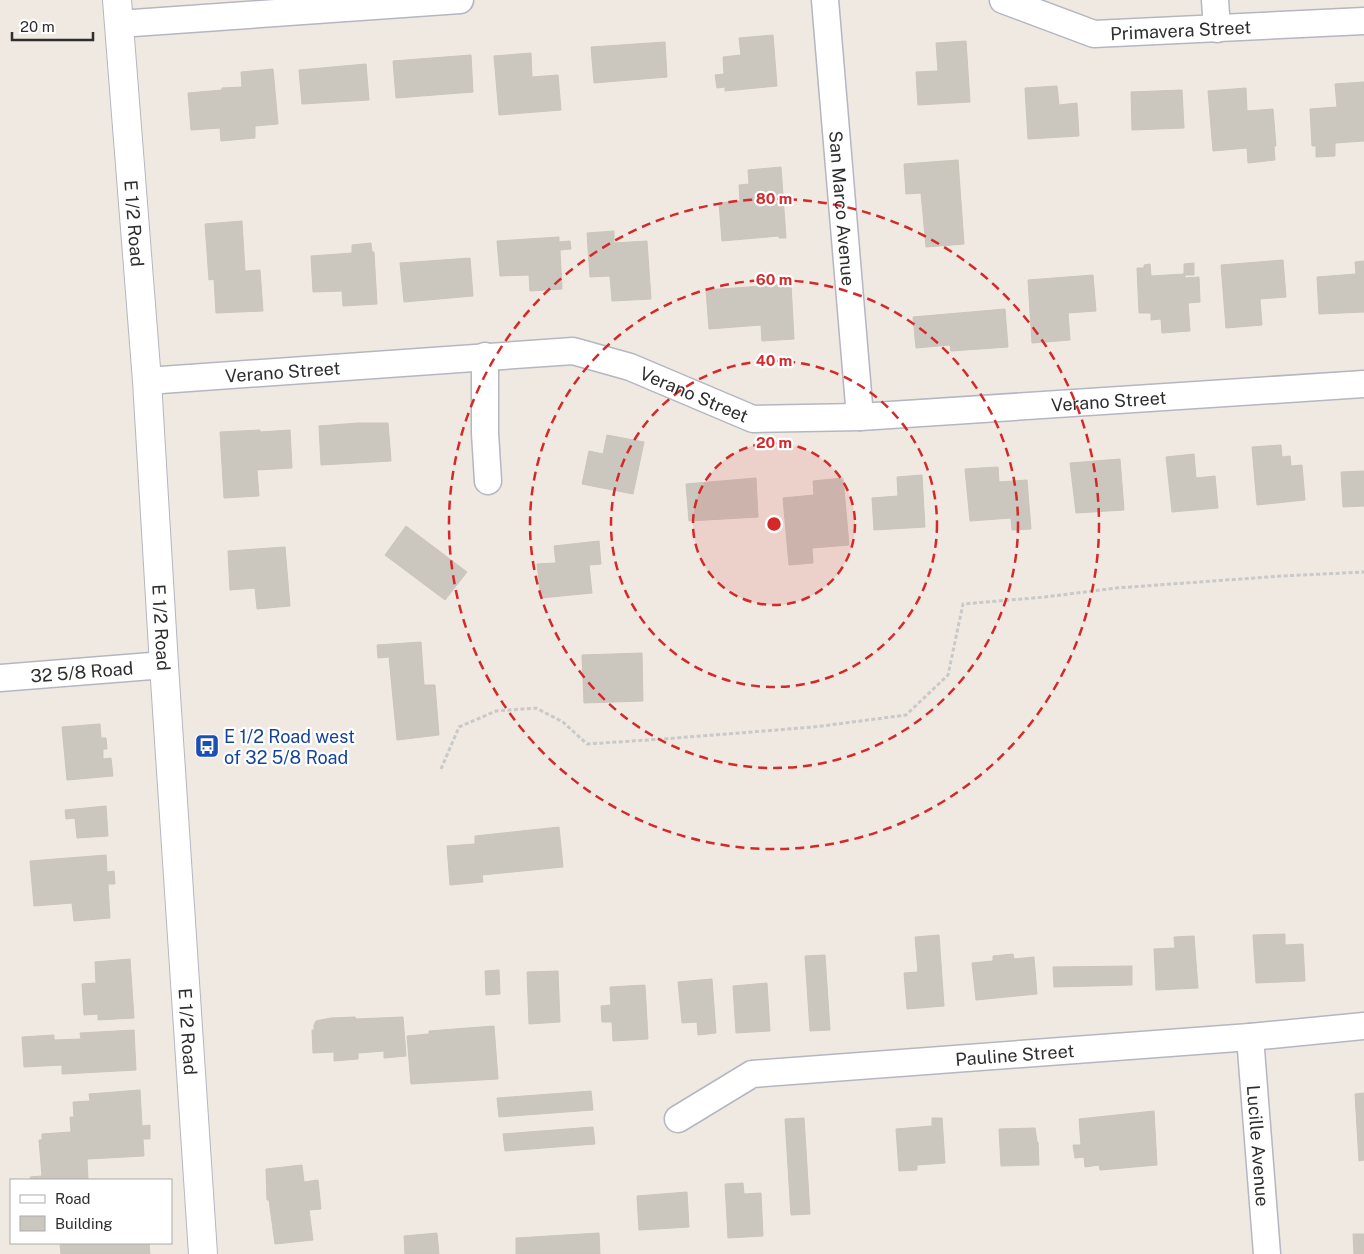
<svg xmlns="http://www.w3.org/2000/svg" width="1364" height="1254" viewBox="0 0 1364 1254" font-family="'Public Sans',sans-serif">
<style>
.building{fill:#cbc7bf;stroke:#cbc5ba}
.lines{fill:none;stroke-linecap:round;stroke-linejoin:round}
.minor-casing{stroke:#b4b7c1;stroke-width:29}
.tertiary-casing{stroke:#b4b7c1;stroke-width:30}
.path{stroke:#c9c9c9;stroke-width:3;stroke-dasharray:4 2.5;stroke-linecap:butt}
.minor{stroke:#fff;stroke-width:26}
.tertiary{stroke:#fff;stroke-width:28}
.ring{fill:none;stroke:#d62828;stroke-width:2.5;stroke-dasharray:9 6}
.labels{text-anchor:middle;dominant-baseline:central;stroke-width:4.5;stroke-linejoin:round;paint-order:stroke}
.street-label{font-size:18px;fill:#2e2e2e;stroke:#fff}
.transit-label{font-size:18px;fill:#164399;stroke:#fff;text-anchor:start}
.centre{fill:#d62828;stroke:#fff;stroke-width:2.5}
.ring-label{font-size:15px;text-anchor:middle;font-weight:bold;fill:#d62828;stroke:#fff;stroke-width:4.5;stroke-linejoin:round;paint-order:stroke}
</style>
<rect width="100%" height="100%" fill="#efe9e1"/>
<g class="building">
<polygon points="773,35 777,86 725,91 725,87 717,88 715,75 724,74 723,57 741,55 739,38"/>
<polygon points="966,41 970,102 918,105 916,72 938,71 936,43"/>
<polygon points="665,42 667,77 594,83 591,47"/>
<polygon points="531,53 532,77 558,75 561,110 499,115 494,56"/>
<polygon points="471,55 473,92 396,98 393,61"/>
<polygon points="366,64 369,100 302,104 299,70"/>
<polygon points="273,69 278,124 255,126 255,138 221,141 220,128 191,130 188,93 222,90 222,88 242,87 241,72"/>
<polygon points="1364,82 1364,141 1335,143 1335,156 1316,157 1316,146 1312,146 1310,109 1337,107 1335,84"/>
<polygon points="1057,86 1059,105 1077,103 1079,136 1028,139 1025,88"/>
<polygon points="1246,88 1247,111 1273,109 1276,146 1274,146 1275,160 1248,163 1247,148 1213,151 1208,91"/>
<polygon points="1182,90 1184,128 1132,130 1131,92"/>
<polygon points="958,160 964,244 926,247 921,193 906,194 904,164"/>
<polygon points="781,167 786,238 779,238 779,236 722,241 719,203 740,201 739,185 749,184 748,170"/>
<polygon points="242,221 245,271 260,270 263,311 216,313 214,279 209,280 205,224"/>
<polygon points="614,231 614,243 647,241 651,299 612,301 610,276 590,277 587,233"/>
<polygon points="559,237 559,242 570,241 571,249 560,250 562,289 530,291 529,275 500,276 497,241"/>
<polygon points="371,243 372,252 374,252 377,304 343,306 342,291 313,292 311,256 352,253 352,245"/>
<polygon points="470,258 473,296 404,302 400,263"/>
<polygon points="1283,260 1286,297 1260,299 1262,325 1226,328 1221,265"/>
<polygon points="1364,261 1364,312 1319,314 1317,277 1356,274 1355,262"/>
<polygon points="1194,263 1194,275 1185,275 1185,278 1199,277 1200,302 1188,303 1190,331 1162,333 1161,319 1151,320 1151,313 1139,313 1137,268 1144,268 1144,265 1150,264 1151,276 1184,274 1184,264"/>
<polygon points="1093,275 1096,311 1068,313 1070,340 1032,343 1028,280"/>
<polygon points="791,284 794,339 762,341 761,325 709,329 706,290"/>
<polygon points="1005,309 1008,347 951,351 950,345 916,348 913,317"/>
<polygon points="358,423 388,423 391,461 321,465 319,426"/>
<polygon points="260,430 260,432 290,430 292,468 257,470 259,496 224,498 220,432"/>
<polygon points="607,435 644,442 633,494 582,484 589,451 603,454"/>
<polygon points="1281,445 1282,457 1290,456 1291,466 1302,465 1305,500 1257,505 1252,447"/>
<polygon points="1194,454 1196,478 1215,476 1218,508 1172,512 1166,457"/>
<polygon points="1120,459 1124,510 1076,513 1070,463"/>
<polygon points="998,467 999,482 1027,480 1031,529 1012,530 1011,518 970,521 965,469"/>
<polygon points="1364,471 1364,506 1343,507 1341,472"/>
<polygon points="922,475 925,527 874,530 872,498 898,496 897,477"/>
<polygon points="756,478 758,517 689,521 686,484"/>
<polygon points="843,478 849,545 812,548 813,563 789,565 783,498 814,495 813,481"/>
<polygon points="406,526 467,572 445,600 385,555"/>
<polygon points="599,541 601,564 589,565 592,593 541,598 537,564 556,563 554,546"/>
<polygon points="285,547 290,606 257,609 255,588 230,590 228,551"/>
<polygon points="421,642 424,685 435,685 439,735 397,740 389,657 378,658 377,645"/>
<polygon points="642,653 643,701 584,703 582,655"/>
<polygon points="100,724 101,738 106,738 107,749 103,749 103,759 111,758 113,776 67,780 62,727"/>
<polygon points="106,806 108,836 77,838 75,818 66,819 65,810"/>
<polygon points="559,827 563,867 482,875 483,882 450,885 447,846 475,844 475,836"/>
<polygon points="106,855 107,872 114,871 115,884 108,884 110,918 74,921 72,903 34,906 30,861"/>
<polygon points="1285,934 1285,945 1303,944 1305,981 1256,983 1253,935"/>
<polygon points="939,935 944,1006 907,1009 904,973 918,972 915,937"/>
<polygon points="1194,936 1198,988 1156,990 1154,949 1175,948 1174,937"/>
<polygon points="1013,954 1014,959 1034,957 1037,994 976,1000 972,963 993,961 993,956"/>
<polygon points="825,955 830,1030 810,1031 805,956"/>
<polygon points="130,959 134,1018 98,1020 98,1014 84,1015 82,984 96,983 95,962"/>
<polygon points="1132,966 1132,985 1054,987 1053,967"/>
<polygon points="499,970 500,994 486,995 485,971"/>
<polygon points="558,971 560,1022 529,1024 527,972"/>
<polygon points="712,979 716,1033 698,1035 697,1022 682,1023 678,982"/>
<polygon points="767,983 770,1031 736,1033 733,986"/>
<polygon points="645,985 648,1039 613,1041 612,1022 602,1022 601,1006 611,1005 610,987"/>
<polygon points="355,1017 356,1019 403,1017 406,1056 384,1058 384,1051 358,1053 358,1059 334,1061 334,1052 313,1053 312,1030 314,1030 314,1025 316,1021 331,1018"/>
<polygon points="494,1026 498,1079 411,1084 407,1036 429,1034 429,1031"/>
<polygon points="134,1030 136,1070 62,1074 62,1065 24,1067 22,1037 54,1035 54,1040 81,1039 80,1033"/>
<polygon points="140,1090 142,1126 150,1125 150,1139 143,1139 144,1156 87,1159 88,1180 31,1180 30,1177 42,1176 39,1140 42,1140 42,1134 71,1132 70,1117 74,1117 73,1102 90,1101 89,1094"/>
<polygon points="591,1091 593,1110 499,1117 497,1098"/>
<polygon points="1364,1093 1364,1160 1359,1161 1355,1094"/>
<polygon points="1154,1111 1157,1165 1100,1170 1099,1165 1085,1167 1084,1157 1075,1158 1073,1145 1081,1145 1079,1119"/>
<polygon points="804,1118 810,1214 791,1215 785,1119"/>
<polygon points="932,1118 942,1118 945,1163 917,1165 917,1170 899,1171 896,1129 932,1126"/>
<polygon points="593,1127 595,1144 505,1151 503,1134"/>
<polygon points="1035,1128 1037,1142 1038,1142 1039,1165 1001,1166 999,1129"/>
<polygon points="302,1165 304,1182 318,1180 321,1209 309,1210 313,1240 275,1244 269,1200 267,1200 266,1169"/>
<polygon points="743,1183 744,1194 761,1193 763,1236 728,1238 725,1184"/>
<polygon points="687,1192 689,1227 639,1230 637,1196"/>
<polygon points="437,1233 439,1254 405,1254 404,1236"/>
<polygon points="599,1233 600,1254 516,1254 516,1238"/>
<polygon points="1353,1234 1364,1234 1364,1254 1354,1254"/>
<polygon points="79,1243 149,1243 150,1254 61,1254 60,1245"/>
</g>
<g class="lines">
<defs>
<g id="minor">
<path id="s1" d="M 825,0 L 860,417"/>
<path id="s2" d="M 1003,0 L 1094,34 L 1364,21"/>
<polyline points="1215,0 1217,29"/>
<polyline points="119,24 460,0"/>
<polyline points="485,356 485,433 488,481"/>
<path id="s3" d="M 147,381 L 573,351 L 630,367 L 753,419 L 860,417 L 1364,384"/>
<path id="s4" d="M 0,678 L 164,665"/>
<path id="s5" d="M 1250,1037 L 1267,1254"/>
<path id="s6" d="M 678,1119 L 752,1074 L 1250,1037 L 1364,1026"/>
</g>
<g id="tertiary">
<path id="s7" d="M 117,0 L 147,381 L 164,665 L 203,1254"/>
</g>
</defs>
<use href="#minor" class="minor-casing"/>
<use href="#tertiary" class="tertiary-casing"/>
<polyline class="path" points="441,769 459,727 496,711 536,708 563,722 587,744 663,739 814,727 906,715 948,675 963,604 1045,597 1116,588 1282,576 1364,572"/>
<use href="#minor" class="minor"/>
<use href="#tertiary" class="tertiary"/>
</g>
<circle cx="774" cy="524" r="81" fill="#d62828" fill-opacity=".12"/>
<g class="ring">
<circle cx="774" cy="524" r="81"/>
<circle cx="774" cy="524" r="163"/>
<circle cx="774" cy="524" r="244"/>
<circle cx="774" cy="524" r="325"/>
</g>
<defs>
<symbol id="bus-square" viewBox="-11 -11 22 22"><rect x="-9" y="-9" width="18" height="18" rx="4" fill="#1a4fb4" stroke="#fff"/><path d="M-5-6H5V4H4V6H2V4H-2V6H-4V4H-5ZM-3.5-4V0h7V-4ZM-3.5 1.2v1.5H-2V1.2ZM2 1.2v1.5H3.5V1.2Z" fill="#fff"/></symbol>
</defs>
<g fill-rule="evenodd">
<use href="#bus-square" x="193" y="732" width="28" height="28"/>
</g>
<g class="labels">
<g class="street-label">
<text stroke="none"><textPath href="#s2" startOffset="184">Primavera Street</textPath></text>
<text stroke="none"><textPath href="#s1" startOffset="209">San Marco Avenue</textPath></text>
<text stroke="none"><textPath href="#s7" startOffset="224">E 1/2 Road</textPath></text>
<text stroke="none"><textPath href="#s3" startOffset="136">Verano Street</textPath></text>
<text stroke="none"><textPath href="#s3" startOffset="556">Verano Street</textPath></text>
<text stroke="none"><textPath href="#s3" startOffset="976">Verano Street</textPath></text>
<text stroke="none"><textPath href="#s7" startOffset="629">E 1/2 Road</textPath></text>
<text stroke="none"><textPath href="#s4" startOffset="82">32 5/8 Road</textPath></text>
<text stroke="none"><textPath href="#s7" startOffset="1034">E 1/2 Road</textPath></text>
<text stroke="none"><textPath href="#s6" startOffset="350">Pauline Street</textPath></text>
<text stroke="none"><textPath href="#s5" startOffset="109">Lucille Avenue</textPath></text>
</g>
<g class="transit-label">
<text x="224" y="736">E 1/2 Road west<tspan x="224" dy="21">of 32 5/8 Road</tspan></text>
</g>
</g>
<circle cx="774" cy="524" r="8" class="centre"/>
<g class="ring-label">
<text x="774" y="204">80 m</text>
<text x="774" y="285">60 m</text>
<text x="774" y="366">40 m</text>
<text x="774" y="448">20 m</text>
</g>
<rect x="10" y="1179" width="162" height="65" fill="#ffffff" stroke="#ababab"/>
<rect x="20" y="1195" width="25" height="8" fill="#ffffff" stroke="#ababab"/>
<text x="55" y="1204" font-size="15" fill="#2e2e2e">Road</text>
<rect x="20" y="1216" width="25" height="15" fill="#cbc7bf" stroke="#ababab"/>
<text x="55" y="1229" font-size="15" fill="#2e2e2e">Building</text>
<path d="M12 32v8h81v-8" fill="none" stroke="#2e2e2e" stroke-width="2.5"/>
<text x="20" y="32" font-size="15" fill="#2e2e2e" stroke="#ffffff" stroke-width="4" paint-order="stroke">20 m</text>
</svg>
